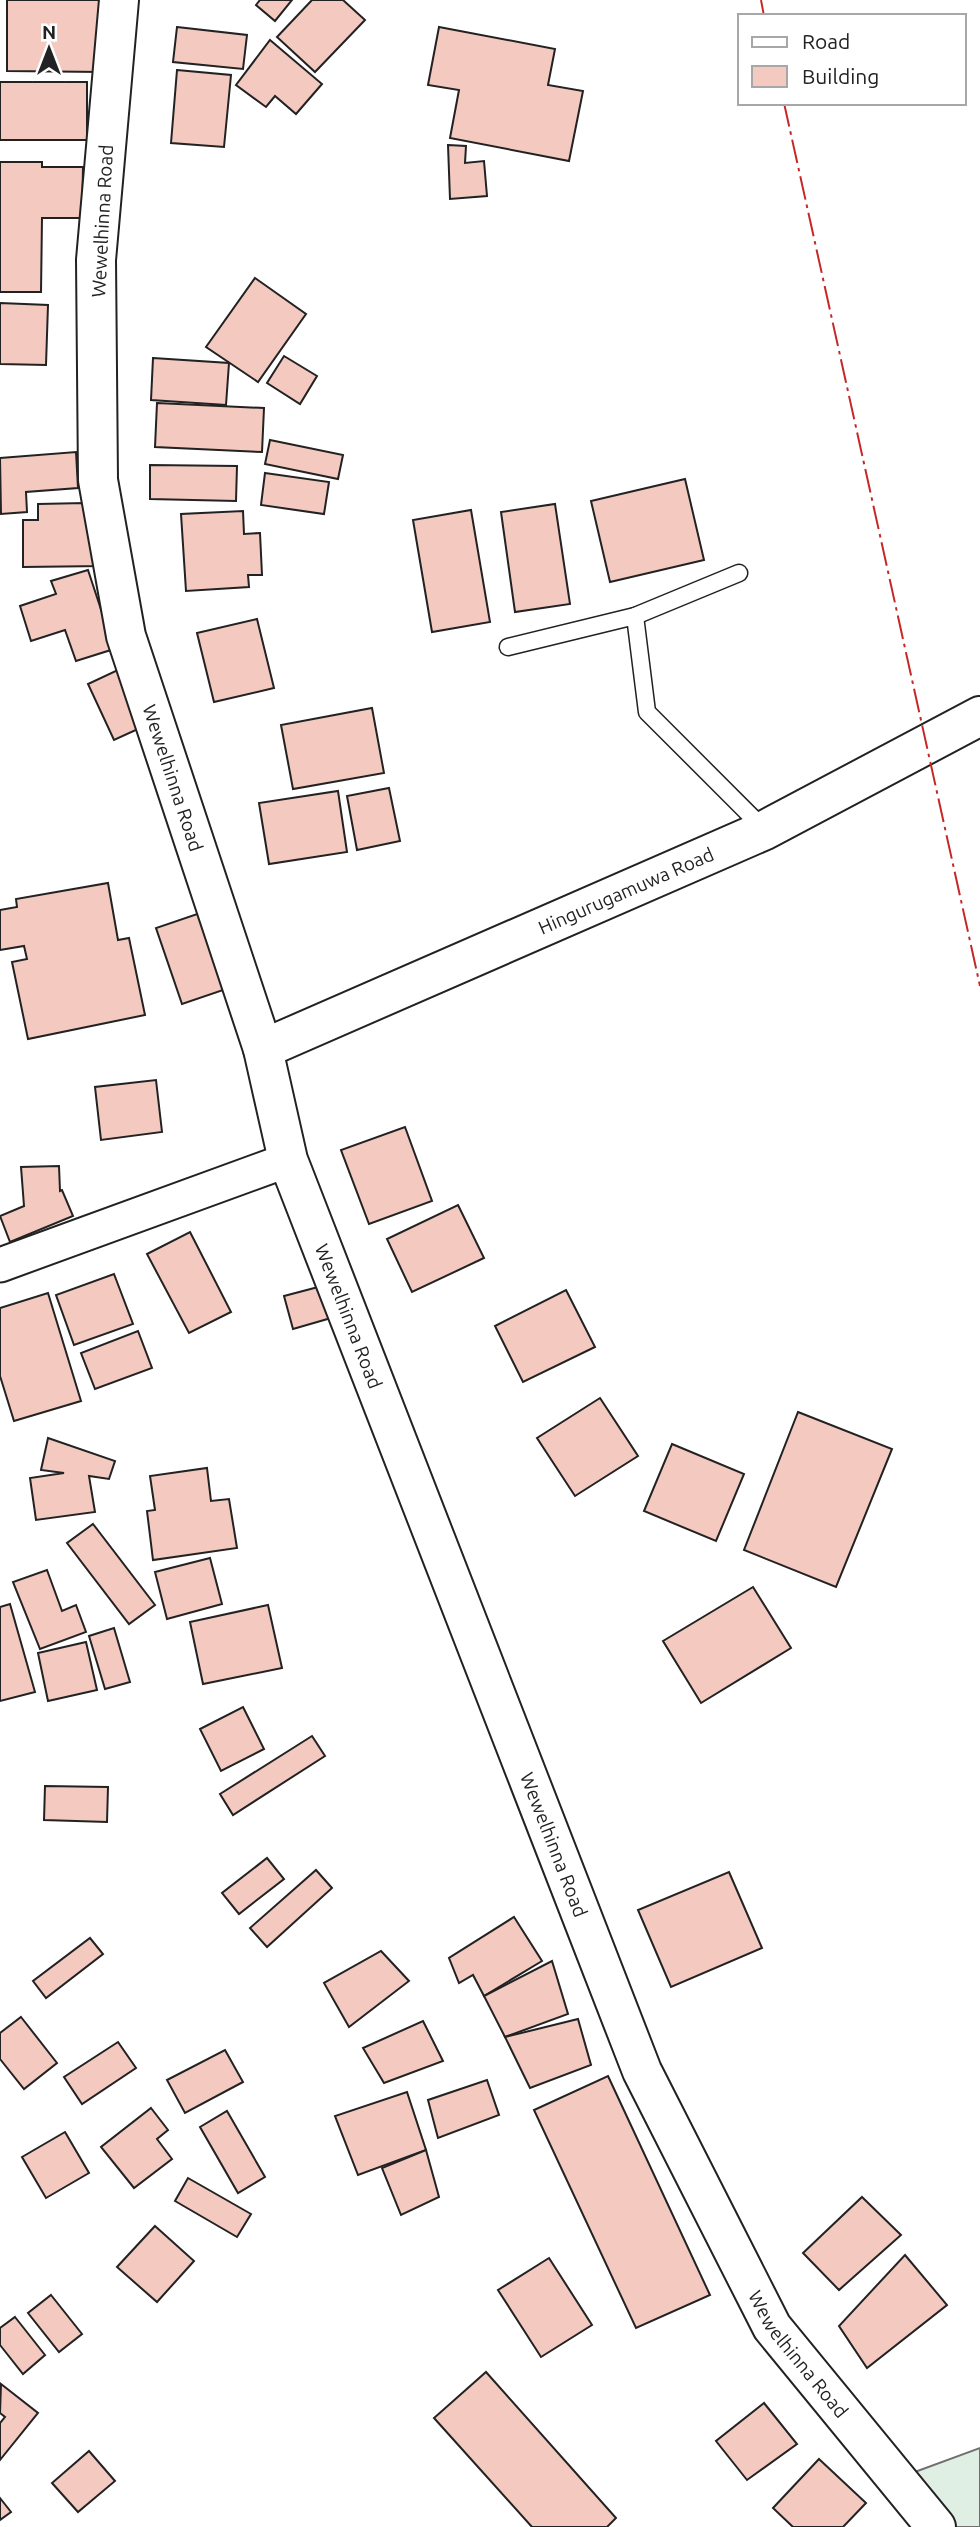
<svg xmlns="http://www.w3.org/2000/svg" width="980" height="2527" viewBox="0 0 980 2527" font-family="Ubuntu,sans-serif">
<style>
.green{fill:#e0efe3;stroke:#6f6f6f;stroke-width:2}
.building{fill:#f3c9c0;stroke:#222;stroke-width:2}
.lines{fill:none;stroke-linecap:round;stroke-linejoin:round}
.service-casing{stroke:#222;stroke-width:19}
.minor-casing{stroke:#222;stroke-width:37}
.tertiary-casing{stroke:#222;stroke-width:42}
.service{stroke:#fff;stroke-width:16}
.minor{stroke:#fff;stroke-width:33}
.tertiary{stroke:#fff;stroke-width:38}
.power{stroke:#c62828;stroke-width:2;stroke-dasharray:24 5 3.5 5;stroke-linecap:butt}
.labels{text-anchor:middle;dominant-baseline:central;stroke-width:5;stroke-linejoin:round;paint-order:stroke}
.street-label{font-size:19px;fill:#222;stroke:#fff}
</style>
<rect width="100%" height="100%" fill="#fff"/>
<polygon class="green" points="980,2448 980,2527 950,2527 912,2473"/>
<g class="building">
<polygon points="7,0 103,0 102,72 7,71"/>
<polygon points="260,0 292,0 275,21 256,5"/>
<polygon points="312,0 343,0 365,20 315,72 277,37"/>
<polygon points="177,27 247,35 243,69 173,62"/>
<polygon points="439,27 555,49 548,85 583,91 569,161 450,138 459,90 428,85"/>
<polygon points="270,40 322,84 296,114 275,96 266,107 236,85"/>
<polygon points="177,70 231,75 224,147 171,143"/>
<rect x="0" y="82" width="87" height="58"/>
<polygon points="448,145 466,146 465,163 484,161 487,196 450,199"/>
<polygon points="0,162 42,162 42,167 83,167 82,218 42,218 41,292 0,292"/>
<polygon points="255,278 306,314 258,382 206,347"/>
<polygon points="0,303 48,305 46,365 0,364"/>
<polygon points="284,356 317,376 300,404 267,383"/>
<polygon points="153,358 229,363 226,405 151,400"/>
<polygon points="157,403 264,408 262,452 155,447"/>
<polygon points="270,440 343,455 338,479 265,464"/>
<polygon points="76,452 78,488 26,492 27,512 1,514 0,458"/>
<polygon points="150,465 237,466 236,501 150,499"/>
<polygon points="265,473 329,482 324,514 261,505"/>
<polygon points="685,479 704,560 610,582 591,501"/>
<polygon points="85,503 85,519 101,519 103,566 23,567 23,520 38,520 38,504"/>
<polygon points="555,504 570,604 515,612 501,512"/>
<polygon points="471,510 490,622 432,632 413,520"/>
<polygon points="243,511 244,534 260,533 262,575 248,575 249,587 186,591 181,514"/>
<polygon points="88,570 114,649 76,661 65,630 31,641 20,606 56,594 51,581"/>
<polygon points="257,619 274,688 214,702 197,633"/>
<polygon points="122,668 149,724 114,740 88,684"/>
<polygon points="372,708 384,773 293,789 281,725"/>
<polygon points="389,788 400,841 357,850 347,796"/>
<polygon points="338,791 347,852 269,864 259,803"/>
<polygon points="108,883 118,940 129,938 145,1015 28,1039 12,962 27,959 24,946 0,950 0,910 17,907 16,899"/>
<polygon points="212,909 238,985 182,1004 156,928"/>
<polygon points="156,1080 162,1132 101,1140 95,1087"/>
<polygon points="405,1127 432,1201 369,1224 341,1150"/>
<polygon points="59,1166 60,1191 62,1190 73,1216 10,1242 0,1216 24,1206 21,1167"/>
<polygon points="458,1205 484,1258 412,1292 387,1239"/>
<polygon points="190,1232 231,1312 189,1333 147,1254"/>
<polygon points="114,1274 133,1324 74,1345 56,1295"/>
<polygon points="322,1286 331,1318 293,1329 284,1296"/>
<polygon points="566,1290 595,1347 523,1382 495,1326"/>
<polygon points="48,1293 81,1401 14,1421 0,1376 0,1308"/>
<polygon points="138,1331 152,1368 95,1389 81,1353"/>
<polygon points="600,1398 638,1456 575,1496 537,1438"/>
<polygon points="798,1412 892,1449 836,1587 744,1550"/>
<polygon points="48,1438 115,1461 109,1479 89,1476 95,1512 36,1520 30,1478 64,1473 41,1470"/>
<polygon points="672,1444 744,1474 716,1541 644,1511"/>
<polygon points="207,1468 211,1501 229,1499 237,1548 153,1560 147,1511 155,1510 150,1476"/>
<polygon points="93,1524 155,1605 129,1624 67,1543"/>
<polygon points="210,1558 222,1604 167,1619 155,1572"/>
<polygon points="47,1570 62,1611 76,1605 86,1632 40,1649 13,1582"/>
<polygon points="753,1587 791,1648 701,1703 663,1641"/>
<polygon points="10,1604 35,1692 0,1701 0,1607"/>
<polygon points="268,1605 282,1668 203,1684 190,1622"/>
<polygon points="114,1628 130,1682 105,1689 89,1636"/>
<polygon points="86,1642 97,1690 48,1701 38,1653"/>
<polygon points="243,1707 264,1749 221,1771 200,1729"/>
<polygon points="312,1736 325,1756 233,1815 220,1794"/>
<polygon points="45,1786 108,1787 107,1822 44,1820"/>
<polygon points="267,1858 284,1879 239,1914 222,1893"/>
<polygon points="316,1870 332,1888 267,1947 250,1928"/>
<polygon points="729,1872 762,1948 671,1987 638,1910"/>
<polygon points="514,1917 542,1961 484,1996 473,1975 459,1983 449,1958"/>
<polygon points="90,1938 103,1954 46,1998 33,1981"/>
<polygon points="381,1951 409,1981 349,2027 324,1983"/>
<polygon points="552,1961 568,2014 505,2037 484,1996"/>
<polygon points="21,2017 57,2063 24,2089 0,2059 0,2033"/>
<polygon points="578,2019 591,2065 530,2088 505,2037"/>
<polygon points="423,2021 443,2061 384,2083 363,2048"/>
<polygon points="118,2042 136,2068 82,2104 64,2077"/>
<polygon points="225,2050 243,2082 185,2113 167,2080"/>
<polygon points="608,2076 710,2295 636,2328 534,2110"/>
<polygon points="487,2080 499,2115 438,2138 428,2100"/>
<polygon points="407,2092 426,2150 358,2175 335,2116"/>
<polygon points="151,2108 168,2130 157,2139 172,2159 134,2188 101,2147"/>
<polygon points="227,2111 265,2177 238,2193 200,2127"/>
<polygon points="65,2132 89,2173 46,2198 22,2157"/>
<polygon points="426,2150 439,2197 401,2215 382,2168"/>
<polygon points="188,2178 251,2214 237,2237 175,2201"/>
<polygon points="862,2197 901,2235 839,2290 803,2253"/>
<polygon points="155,2226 194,2261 157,2302 117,2267"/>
<polygon points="905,2255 947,2305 867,2368 839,2326"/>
<polygon points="549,2258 592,2325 541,2357 498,2290"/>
<polygon points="51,2295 82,2334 59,2352 28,2313"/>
<polygon points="15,2317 45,2355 23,2374 0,2345 0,2328"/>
<polygon points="486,2372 616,2518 607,2527 532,2527 434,2418"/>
<polygon points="1,2384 38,2413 0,2460 0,2423 5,2417 0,2413"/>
<polygon points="764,2403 797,2444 747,2480 716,2441"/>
<polygon points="89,2451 115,2481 78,2512 52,2483"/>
<polygon points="819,2459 866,2503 843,2527 793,2527 773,2508"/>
<polygon points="0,2498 11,2512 0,2520"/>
</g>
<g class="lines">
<defs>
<g id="service">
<polyline points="635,616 647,712 765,830"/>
<polyline points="508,647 635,616 739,573"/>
</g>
<polyline id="minor" points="0,1265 288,1160"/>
<g id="tertiary">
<path id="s1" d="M 119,0 L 96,260 L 98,480 L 126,636 L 263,1049 L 288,1160 L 642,2071 L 772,2327 L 936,2527"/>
<path id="s2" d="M 263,1049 L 765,830 L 980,716"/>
</g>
</defs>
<use href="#service" class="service-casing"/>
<use href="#minor" class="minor-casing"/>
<use href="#tertiary" class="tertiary-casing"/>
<use href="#service" class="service"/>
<use href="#minor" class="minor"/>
<use href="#tertiary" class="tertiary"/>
<g class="power">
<polyline points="761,0 764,16"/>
<polyline points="784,103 980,986"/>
</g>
</g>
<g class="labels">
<g class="street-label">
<text transform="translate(102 221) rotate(-87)">Wewelhinna Road</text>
<text stroke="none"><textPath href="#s1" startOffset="789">Wewelhinna Road</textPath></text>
<text stroke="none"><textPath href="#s2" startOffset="396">Hingurugamuwa Road</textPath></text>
<text stroke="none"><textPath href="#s1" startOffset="1356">Wewelhinna Road</textPath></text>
<text stroke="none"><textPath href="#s1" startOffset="1923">Wewelhinna Road</textPath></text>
<text stroke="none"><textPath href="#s1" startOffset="2490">Wewelhinna Road</textPath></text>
</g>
</g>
<rect x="738" y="14" width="228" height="91" fill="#ffffff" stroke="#a7a7a7" stroke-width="2"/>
<rect x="752" y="37" width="35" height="10" fill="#ffffff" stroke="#a7a7a7" stroke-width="2"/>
<text x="802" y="49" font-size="21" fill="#222222">Road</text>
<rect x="752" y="66" width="35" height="21" fill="#f3c9c0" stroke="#a7a7a7" stroke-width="2"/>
<text x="802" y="84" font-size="21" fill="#222222">Building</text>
<g transform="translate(49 49)" stroke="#ffffff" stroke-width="5" paint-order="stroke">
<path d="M0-5L12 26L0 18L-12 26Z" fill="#222222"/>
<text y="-10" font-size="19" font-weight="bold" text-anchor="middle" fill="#222222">N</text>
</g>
</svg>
